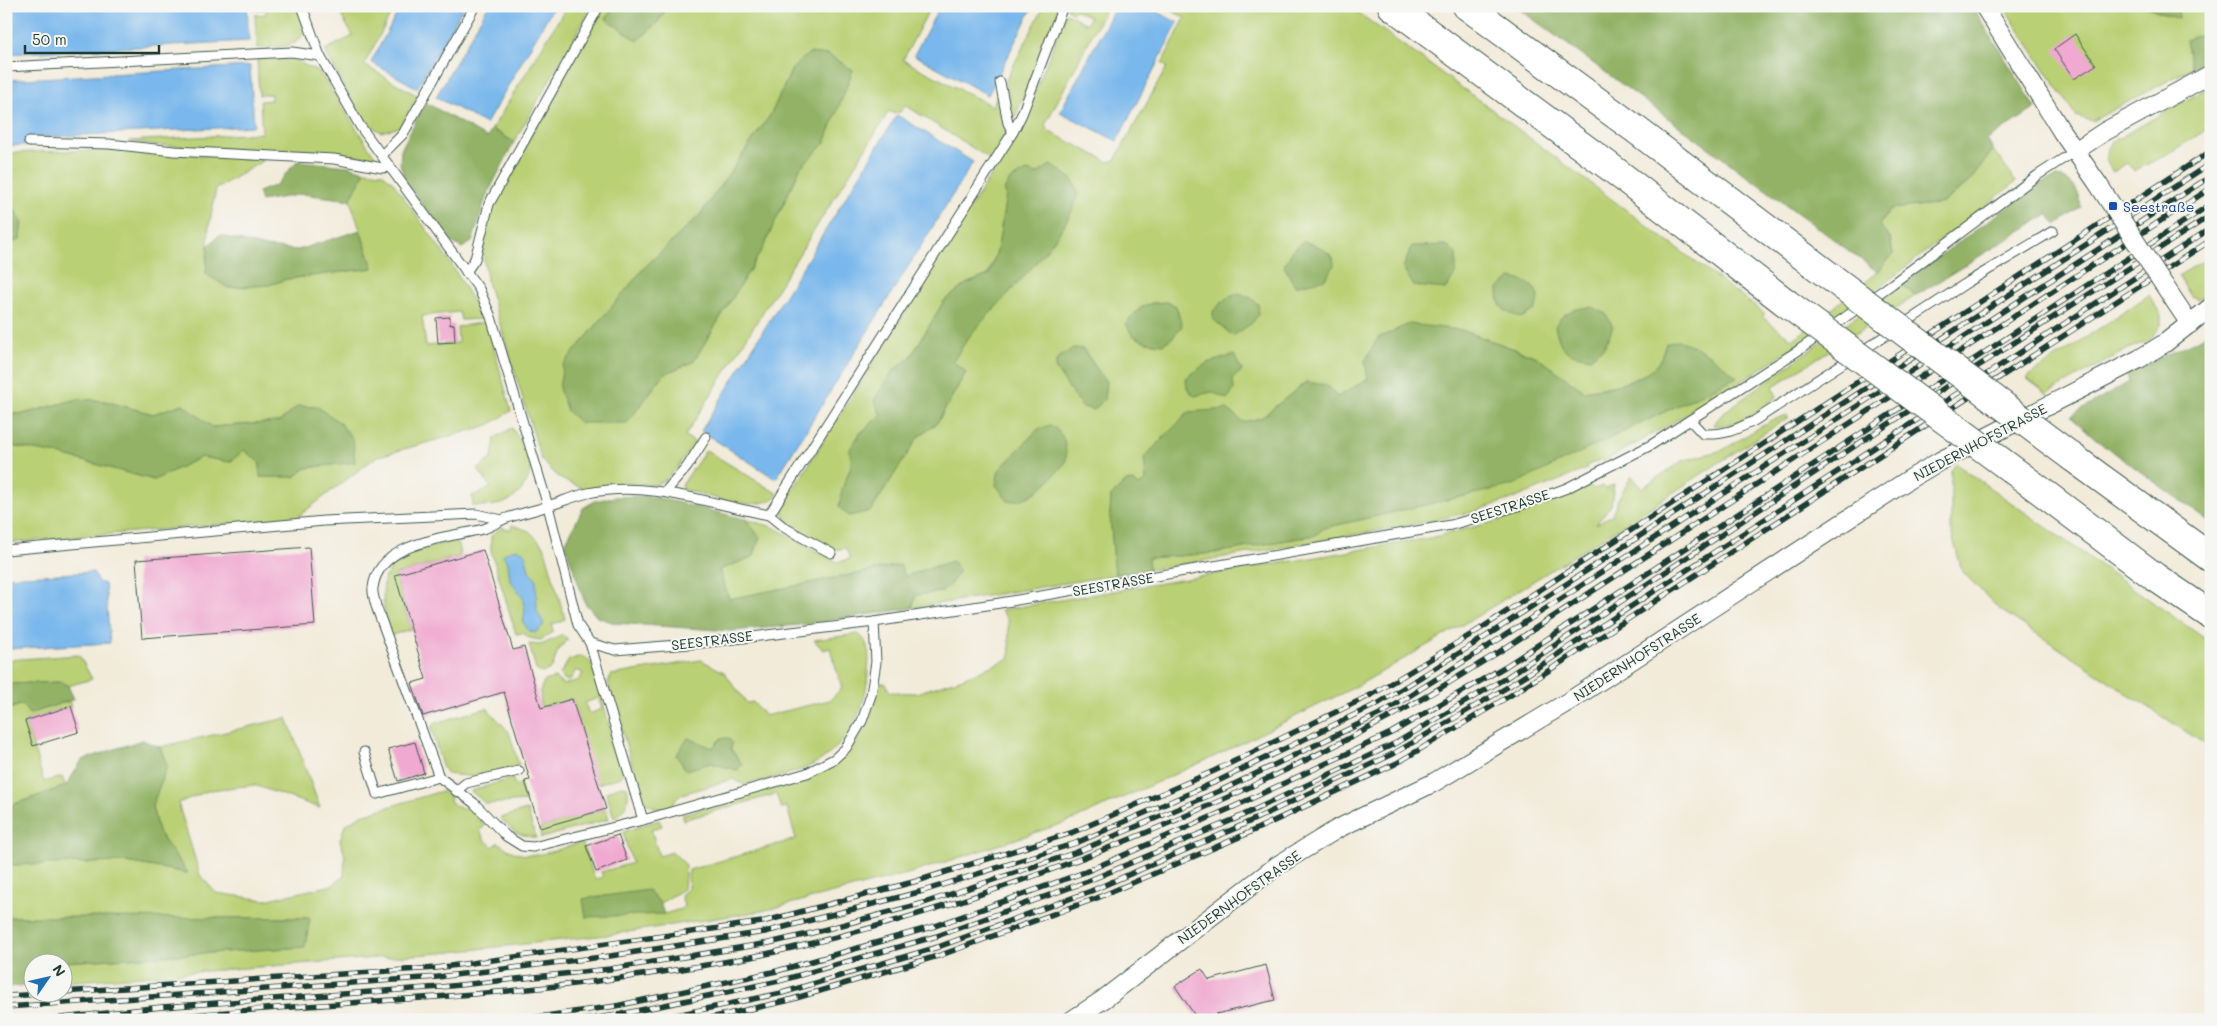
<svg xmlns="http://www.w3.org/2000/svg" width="2217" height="1026" viewBox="0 0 2217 1026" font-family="Mali,sans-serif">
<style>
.green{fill:#bad075;stroke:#6c8654;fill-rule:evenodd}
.forest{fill:#93b266;stroke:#59784d}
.water{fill:#79b7ec;stroke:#4c7a90}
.building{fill:#f0a9d0}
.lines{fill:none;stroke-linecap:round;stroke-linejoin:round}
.lane-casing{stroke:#3f574d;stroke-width:11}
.street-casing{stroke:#3f574d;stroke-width:20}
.highway-casing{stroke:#3f574d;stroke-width:30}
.lane{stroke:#fff;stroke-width:9}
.street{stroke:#fff;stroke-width:18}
.highway{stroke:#fff;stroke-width:28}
.rail-casing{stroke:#1f3d34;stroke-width:5.5}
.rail{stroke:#f6f6f2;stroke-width:4;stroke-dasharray:11;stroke-linecap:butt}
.street-bridge-casing{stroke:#3f574d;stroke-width:20;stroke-linecap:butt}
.highway-bridge-casing{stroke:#3f574d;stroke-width:30;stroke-linecap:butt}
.street-bridge{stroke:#fff;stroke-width:18}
.highway-bridge{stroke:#fff;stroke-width:28}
.transit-dot{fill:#1a4fb4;stroke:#f6f6f2;stroke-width:2}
.labels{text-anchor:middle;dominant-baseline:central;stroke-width:4;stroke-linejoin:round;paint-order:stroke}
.transit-label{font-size:14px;fill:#164399;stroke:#f6f6f2;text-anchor:start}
.street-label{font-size:14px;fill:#1f3d34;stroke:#f6f6f2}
</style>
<rect width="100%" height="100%" fill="#f6f6f2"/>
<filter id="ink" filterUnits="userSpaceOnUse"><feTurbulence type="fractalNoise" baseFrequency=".02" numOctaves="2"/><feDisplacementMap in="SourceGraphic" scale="10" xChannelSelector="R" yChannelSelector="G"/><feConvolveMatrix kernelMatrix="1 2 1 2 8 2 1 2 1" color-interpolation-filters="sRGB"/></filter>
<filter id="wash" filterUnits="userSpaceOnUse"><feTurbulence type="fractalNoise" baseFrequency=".0096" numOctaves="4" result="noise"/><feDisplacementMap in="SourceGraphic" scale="20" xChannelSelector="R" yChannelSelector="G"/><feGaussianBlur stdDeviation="1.12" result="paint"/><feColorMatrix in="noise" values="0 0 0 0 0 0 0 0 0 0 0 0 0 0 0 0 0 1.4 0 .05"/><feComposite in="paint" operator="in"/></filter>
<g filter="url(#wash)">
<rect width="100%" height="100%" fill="#f2ebda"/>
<g class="green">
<path d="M 254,6 L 297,6 C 299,12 304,19 304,25 C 306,50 273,47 257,48 L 255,15 L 266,14 L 266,9 L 254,10 Z"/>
<polygon points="351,6 395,6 364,65 418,96 400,127 381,132 366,123 346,92 325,50 353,36 342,17"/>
<polygon points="567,6 592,6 514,142 492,129"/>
<path d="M 604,6 L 614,6 L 606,18 L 658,22 L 668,6 L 931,6 L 903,60 L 992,106 L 998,94 L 1006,134 L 990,159 L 905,105 L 900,112 L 894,114 L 889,111 L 685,436 L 695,442 L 676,469 L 665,480 L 655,485 L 622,483 L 585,489 L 561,479 L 542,461 L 488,285 L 483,253 L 486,222 L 499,192 ZM 792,69 L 825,143 L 800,168 L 763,248 L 693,362 L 664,374 L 627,423 L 563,365 L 645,267 L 700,215 L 771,114 Z"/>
<polygon points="1044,6 1060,6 1013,122 1011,121 1012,113 1005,82"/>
<path d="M 1068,6 L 1093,6 L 1104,12 L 1045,125 L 1048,131 L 1109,162 L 1115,160 L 1167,67 L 1162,63 L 1185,18 L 1164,6 L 1349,6 L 1487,106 L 1765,314 L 1762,317 L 1793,340 L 1878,272 L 1893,254 L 1890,238 L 1879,225 L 1890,209 L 1943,203 L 1970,181 L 1993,150 L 2016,182 C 1974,213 1934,246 1893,277 C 1801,346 1705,407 1604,461 L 1603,459 L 1586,466 L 1587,469 L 1518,497 L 1472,512 L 1405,526 L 1149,570 L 1148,558 L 1215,553 L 1315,535 L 1324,528 L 1513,484 L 1736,376 L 1666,343 C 1664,349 1662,357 1659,362 C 1642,383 1608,387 1583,391 L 1537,357 L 1461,330 L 1336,398 L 1306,382 L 1261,418 L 1243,422 L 1139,486 L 1111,496 L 1110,515 L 1115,575 L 912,608 L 916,595 L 943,592 L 904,576 L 900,565 L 729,599 L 719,570 L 753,557 L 760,537 L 745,519 L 773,527 L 837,562 L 850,559 L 846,548 L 835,550 C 817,540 783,530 782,507 L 1013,140 L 1025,117 L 1066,13 L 1087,24 L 1090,17 L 1076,10 L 1073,13 L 1067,9 ZM 1037,174 L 970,335 L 952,362 L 966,372 L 937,423 L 918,437 L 871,511 L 842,490 L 851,466 L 859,434 L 881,415 L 893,371 L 910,358 L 944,301 L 966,284 L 988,275 L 998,248 L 1006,195 L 1004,190 ZM 1167,302 L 1176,306 L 1181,326 L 1173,337 L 1163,344 L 1150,303 ZM 1083,349 L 1106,382 L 1066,380 L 1055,368 Z"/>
<polygon points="2003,6 2145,6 2179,19 2177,6 2211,6 2211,30 2186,41 2192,68 2092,121 2076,116"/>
<polygon points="277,56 291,58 320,73 376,158 337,153 148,145 129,141 262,133 260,101 271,100 271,94 259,95 257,58"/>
<path d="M 2211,86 L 2211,127 L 2169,153 L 2134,171 L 2127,163 L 2113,172 C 2104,160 2103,151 2114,141 Z"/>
<polygon points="120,149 264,160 216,189 209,226 206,274 269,285 287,279 373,268 350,200 365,171 382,173 392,181 451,264 483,319 461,320 459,312 422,316 426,346 458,343 457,327 485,322 492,341 511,411 489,425 376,457 296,518 6,543 6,445 58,454 154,480 201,457 230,462 244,450 260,463 261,477 295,477 306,468 354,462 298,406 279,422 212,427 183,404 153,414 104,401 78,399 23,414 6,413 6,246 10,246 22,223 6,196 6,153"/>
<polygon points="2211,256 2211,293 2198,299 2191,296 2178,276"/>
<path d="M 1901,284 L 1915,296 L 1772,387 L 1777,396 C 1759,411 1738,428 1713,425 L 1723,413 Z"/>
<polygon points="2149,295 2161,315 2161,325 2150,340 2130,348 2047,394 2026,378"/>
<path d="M 1787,415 L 1789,417 L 1631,520 L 1479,615 L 1359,685 L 1211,758 L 1073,820 L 995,846 L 911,873 L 762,911 L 608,935 L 441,953 L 63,982 L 62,964 L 48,963 L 305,947 L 309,918 L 6,917 L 6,865 L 127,862 L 187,873 L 158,832 L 152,806 L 167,766 L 160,747 L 287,718 L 320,808 L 254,785 L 210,790 L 178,803 L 200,875 L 216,893 L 265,900 L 333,885 L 344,876 L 345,856 L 340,840 L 345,825 L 362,815 L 438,792 L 444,792 L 451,797 L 450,800 L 455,806 L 463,809 L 466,805 L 485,826 L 480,830 L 484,839 L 493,847 L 498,842 C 524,866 552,851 582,842 L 595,879 L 603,877 L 601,872 L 632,863 L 623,832 L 659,820 L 662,826 L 651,829 L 659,856 L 673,852 L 686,865 L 684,889 L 660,903 L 648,890 L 664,914 L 681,909 L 684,906 L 681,895 L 688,889 L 689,870 L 796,839 L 787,807 L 781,808 L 776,794 L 683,820 L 683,814 L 809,778 C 851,760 871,728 878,683 L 885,683 L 890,692 L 916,693 L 963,678 L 1010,658 L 1008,620 L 1001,610 L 1430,538 L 1501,520 L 1590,485 L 1594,489 L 1603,486 L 1605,489 L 1614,484 L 1611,505 L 1596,524 L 1612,515 L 1618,499 L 1632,476 L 1642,488 L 1682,461 L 1723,450 L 1770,421 Z"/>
<path d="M 512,428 C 517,437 527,448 530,458 C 535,477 519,499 501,504 C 493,506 482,506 473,506 L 472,496 L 491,488 L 478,469 L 492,458 L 495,438 Z"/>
<path d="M 706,450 L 778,494 C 760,516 706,495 683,489 L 682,485 Z"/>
<polygon points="1956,464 2211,643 2211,748 1999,609 1962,571 1951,531 1951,470"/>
<polygon points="512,525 529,531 544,546 565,619 563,621 552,624 553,632 541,640 529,638 523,633 516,634 491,551 491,536 502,526 504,529 511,529"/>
<path d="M 453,540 L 458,544 L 460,556 L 395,575 L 411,629 L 389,636 C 384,614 381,597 385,576 L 388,576 L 391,564 L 400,556 Z"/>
<path d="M 858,634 C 871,643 869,657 868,672 C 866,710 847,748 812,765 C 792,775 767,779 745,785 L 733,779 L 682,794 C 677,797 675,801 671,805 C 661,813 649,806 642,799 L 608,683 L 611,675 L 701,660 L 724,672 L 747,703 L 753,702 L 765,716 L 830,700 L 842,688 L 830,648 L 823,650 L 814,640 ZM 721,738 L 737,770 L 711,763 L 713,748 Z"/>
<polygon points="563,635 568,639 558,650 552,668 542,673 536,670 529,644 541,645"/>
<polygon points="79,655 92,679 68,686 61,682 6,684 6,660"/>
<path d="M 581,656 L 586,658 L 592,664 L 623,774 L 621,777 L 597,784 L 572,699 L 541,708 L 540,691 L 544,681 L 555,678 L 563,685 L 579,680 L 583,673 L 576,670 L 571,679 L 567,681 L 562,678 L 560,674 L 569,660 ZM 598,698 L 602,709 L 589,714 L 585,703 Z"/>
<polygon points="69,701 71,706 25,721 44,782 62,777 66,786 9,806 6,782 6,710 23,704 29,714"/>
<polygon points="487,708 509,732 519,766 477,777 447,774 442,766 431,727 435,723"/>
<polygon points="512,778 515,785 520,784 525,801 486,804 471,791"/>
<path d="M 621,786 L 627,787 C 631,800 624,811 614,818 L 606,792 Z"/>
<polygon points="606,809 609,819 541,838 540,828"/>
<polygon points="527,810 536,838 516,833 500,818"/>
</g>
<g class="forest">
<polygon points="614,6 668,6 658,22 638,41 606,19"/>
<polygon points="1515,6 1972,6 2036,108 1987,140 1993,150 1970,181 1943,203 1890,209 1879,225 1890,238 1893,254 1878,272"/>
<polygon points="2145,6 2177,6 2179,19"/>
<polygon points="2211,30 2211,58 2192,68 2186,40"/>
<polygon points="809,53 829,55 853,70 825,143 800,168 763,248 693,362 664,374 627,423 580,423 567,411 559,388 563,365 645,267 700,215 771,114 792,69"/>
<polygon points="425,102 487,138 492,129 514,142 486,197 472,242 462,248 448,240 405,181 400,163 401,150"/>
<polygon points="297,161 348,166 365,171 350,200 303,194 261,201 258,192 276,185"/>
<path d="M 1050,165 C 1060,171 1075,177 1077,190 C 1081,224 995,306 972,333 C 965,342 959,352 953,361 L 966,372 L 937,423 L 918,437 L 871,511 L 849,516 L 839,507 L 842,490 L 851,466 L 850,449 L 859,435 L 881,415 L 874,400 L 893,371 L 911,357 L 944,301 L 966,284 L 989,275 L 998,248 L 1006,195 L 1004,190 L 1010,180 L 1027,171 L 1037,174 Z"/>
<path d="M 2058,177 C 2074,182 2079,190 2081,207 L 2056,225 L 2048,214 L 1915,296 L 1901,284 L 2041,183 Z"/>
<polygon points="6,196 22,222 20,239 6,246"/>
<polygon points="360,230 373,268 287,279 269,285 228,288 206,274 208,246 219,235 265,247 298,250"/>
<polygon points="1304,241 1322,248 1333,257 1334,266 1325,279 1295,286 1284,266 1293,250"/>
<polygon points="1447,245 1456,254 1456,273 1446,289 1414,286 1403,268 1412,246"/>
<path d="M 1511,278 C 1523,280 1533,283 1539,296 L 1535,310 L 1521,318 C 1503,311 1498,309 1498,289 Z"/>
<polygon points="1239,293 1249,297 1258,304 1259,314 1252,323 1233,336 1213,319 1213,311 1225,299"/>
<path d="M 1167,302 L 1176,306 L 1182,326 L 1173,337 L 1163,344 L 1146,342 L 1132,335 L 1126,324 C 1141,305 1143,304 1167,302 Z"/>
<path d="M 1592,307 L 1605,313 L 1613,327 L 1604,347 L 1590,358 C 1564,353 1562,352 1555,327 C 1562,311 1576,308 1592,307 Z"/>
<path d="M 1409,324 L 1461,330 L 1537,357 L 1584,391 C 1608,387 1643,383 1659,362 C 1662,357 1664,349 1666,343 C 1687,333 1721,364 1737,377 L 1513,485 L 1324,528 L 1315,535 L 1215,553 L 1148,558 L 1149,570 L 1115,575 L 1110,515 L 1111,496 L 1125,482 L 1134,481 L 1139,486 L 1146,481 L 1144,457 L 1189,412 L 1227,409 L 1243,422 L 1261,418 L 1306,382 L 1327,385 L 1337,397 L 1368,379 L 1365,361 L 1378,338 Z"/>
<polygon points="2211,325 2211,523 2097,440 2071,416 2129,382 2127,374 2203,337"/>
<polygon points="1073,348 1083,349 1106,382 1104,400 1094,410 1082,407 1055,368 1057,359"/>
<polygon points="1234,355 1242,371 1233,378 1234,390 1227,399 1212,392 1194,396 1187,388 1186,378 1207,363"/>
<polygon points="78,399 104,401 153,414 183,404 212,427 279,422 298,406 318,407 340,423 353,439 355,462 306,468 295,477 260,477 260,463 244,450 230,462 201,457 154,480 58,454 6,445 6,413 23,414"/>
<path d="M 1050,425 C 1066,434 1066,445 1066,462 C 1050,479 1034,502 1008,501 L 996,485 L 999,470 L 1038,429 Z"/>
<path d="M 644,496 L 659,498 L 745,519 L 760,537 L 753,557 L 719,570 L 729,599 L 900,565 L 905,576 L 952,561 L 959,570 C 947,594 940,592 916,595 L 912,608 L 799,625 L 731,631 L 615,623 L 597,617 L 585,603 L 565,544 L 583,508 L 595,501 L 614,497 Z"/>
<polygon points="61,682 68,686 74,699 29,714 22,704 6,710 6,684"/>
<polygon points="688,738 713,748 721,738 729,738 732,743 731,749 742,764 738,770 711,763 686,770 676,755"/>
<polygon points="142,740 160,747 167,766 152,806 158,832 188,873 127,862 6,865 6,782 9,806 66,786 82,760"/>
<polygon points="648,890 660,903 664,914 586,917 583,899"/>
<polygon points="6,917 310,918 305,947 32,964 30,965 28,985 6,987"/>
</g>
<g class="water">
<polygon points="6,6 247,6 249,41 6,54"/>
<polygon points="401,6 464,6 417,88 371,62"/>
<polygon points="488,6 554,6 486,124 436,97"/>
<polygon points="940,6 1033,6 988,95 914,55"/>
<polygon points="1116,6 1147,6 1178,23 1117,141 1060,112"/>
<polygon points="250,66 254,126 25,138 25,145 6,146 6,80"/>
<polygon points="897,115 973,162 776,479 701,431"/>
<polygon points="518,549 525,552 529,571 536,578 537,611 543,622 543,626 535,633 528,630 523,622 525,611 522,596 510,580 508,563 503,555 509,551"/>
<polygon points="93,572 98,582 105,584 110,643 6,649 6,577"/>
</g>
<g id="blocks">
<g class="building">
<polygon points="2075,34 2096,65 2074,79 2054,49"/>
<polygon points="450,317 450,325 454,324 455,342 438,343 436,318"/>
<polygon points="309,547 315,625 142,638 136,560"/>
<polygon points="483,550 513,650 524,647 541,708 572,699 606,809 540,828 525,781 530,780 504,692 423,716 412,683 426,679 395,575"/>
<polygon points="71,706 79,732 33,746 25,721"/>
<polygon points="415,742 424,773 398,781 388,749"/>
<polygon points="618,835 627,860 596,872 586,846"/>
<polygon points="1266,965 1275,1000 1216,1014 1220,1020 1198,1020 1175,986 1202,969 1209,980"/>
</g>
</g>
</g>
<g filter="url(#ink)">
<use href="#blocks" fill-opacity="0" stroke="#3f574d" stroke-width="1"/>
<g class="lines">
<defs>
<g id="lane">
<path d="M 302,6 L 320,56 L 360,126 L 479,289 L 491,317 L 548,506 C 561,502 575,496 588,493 C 650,480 709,504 769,515 L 1013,132 L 1022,114 L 1063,6"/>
<polyline points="6,67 292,52 320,56"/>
<polyline points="1000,82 1008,123 1013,132"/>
<polyline points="29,142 109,144 174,151 334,159 383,168 390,166"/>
<polyline points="382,155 403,134 475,6"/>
<polyline points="466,272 475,259 489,204 599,6"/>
<path d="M 1690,420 L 1703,434 C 1725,435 1735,430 1754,421 L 1968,282 L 2053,231"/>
<polyline points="665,492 687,467 706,437"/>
<polyline points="769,515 785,528 831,553"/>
<polyline points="6,550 324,521 476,514 502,520"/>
<polyline points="590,643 643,820"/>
<polyline points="364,752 377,794 439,777 474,803 506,836 522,846 533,847 643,820 807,773 834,759 846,748 862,721 871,695 876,662 874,622"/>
<path d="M 439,777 L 376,606 C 375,601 372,593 373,588 C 378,541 449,538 483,529 C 491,527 497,522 504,519 C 518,514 533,511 548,506 L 578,625 L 590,643 L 615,650 L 702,643 L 874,622 L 1000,603 L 1451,525 L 1518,506 L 1567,488 L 1651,445 L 1799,350 L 1892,284 L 2038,175 L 2075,151"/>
<polyline points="456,791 466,783 519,771"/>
</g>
<g id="street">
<polyline points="1984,6 2062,132 2098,184"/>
<polyline points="2075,151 2104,132 2211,74"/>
<polyline points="2164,285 2190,324"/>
<polyline points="1072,1020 1104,999 1278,865 1339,828 1433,783 1571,700 1908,480 1940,461 2139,359 2165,343 2211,307"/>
</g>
<g id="highway">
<polyline points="1392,6 1610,167 1785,302"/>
<polyline points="1467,6 1635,129 1828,275"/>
<polyline points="2072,457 2211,558"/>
<polyline points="2033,485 2155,577 2211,615"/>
</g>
</defs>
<use href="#lane" class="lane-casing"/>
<use href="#street" class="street-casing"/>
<use href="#highway" class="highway-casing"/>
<use href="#lane" class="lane"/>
<use href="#street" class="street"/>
<use href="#highway" class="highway"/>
<defs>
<g id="rail">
<polyline points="62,992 436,968 762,922 917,881 1071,833 1214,771 1373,694 1480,629 2211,151"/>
<polyline points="6,996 43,994"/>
<polyline points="6,1007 438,977 610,956 765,932 923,891 1076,843 1220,780 1379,703 1485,637 2211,163"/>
<polyline points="43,1020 162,1007 441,987 610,969 769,943 808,934 924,903 1077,852 1224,789 1384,712 1490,645 2211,176"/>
<path d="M 142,1020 C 301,1002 461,1001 620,978 C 671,971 724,963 775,952 C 989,903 1195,821 1388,718 C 1426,698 1462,674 1499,652 L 2211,188"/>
<polyline points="517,1020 616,1006 777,971 935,926 1085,872 1229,809 1391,733 1506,666 2211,204"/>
<polyline points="584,1020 617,1015 779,981 937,936 1088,881 1235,819 1394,744 1504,679 1867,438 2211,215"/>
<polyline points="652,1020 782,993 938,947 1091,891 1236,828 1393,754 1506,688 2211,228"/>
<polyline points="701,1020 786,1001 941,955 1097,898 1244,835 1397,763 1511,695 2211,240"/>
</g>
</defs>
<use href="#rail" class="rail-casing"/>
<use href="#rail" class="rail"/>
<defs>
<polyline id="street-bridge" points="2098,184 2164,285"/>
<g id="highway-bridge">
<polyline points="1828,275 2072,457"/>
<polyline points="1785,302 2033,485"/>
</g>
</defs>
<use href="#street-bridge" class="street-bridge-casing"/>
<use href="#highway-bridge" class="highway-bridge-casing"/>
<use href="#street-bridge" class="street-bridge"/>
<use href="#highway-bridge" class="highway-bridge"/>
</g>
</g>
<rect class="transit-dot" x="2108" y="201" width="10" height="10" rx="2.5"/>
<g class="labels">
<g class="transit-label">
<text x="2123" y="206">Seestraße</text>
</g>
<g class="street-label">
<text transform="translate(1980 442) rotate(-28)">NIEDERNHOFSTRASSE</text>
<text transform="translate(1510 506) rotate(-18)">SEESTRASSE</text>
<text transform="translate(1113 584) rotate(-10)">SEESTRASSE</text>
<text transform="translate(712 640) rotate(-7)">SEESTRASSE</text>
<text transform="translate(1637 657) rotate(-33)">NIEDERNHOFSTRASSE</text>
<text transform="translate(1239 897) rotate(-36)">NIEDERNHOFSTRASSE</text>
</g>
</g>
<rect width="2217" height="1026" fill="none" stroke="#f6f6f2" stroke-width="25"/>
<g transform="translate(48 978) rotate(56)"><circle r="24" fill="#f6f6f2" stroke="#a0aca6"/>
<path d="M0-4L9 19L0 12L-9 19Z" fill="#1f6fb2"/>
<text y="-8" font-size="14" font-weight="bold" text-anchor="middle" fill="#1f3d34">N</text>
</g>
<path d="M25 45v8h134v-8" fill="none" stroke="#1f3d34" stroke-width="2.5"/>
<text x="32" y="45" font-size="15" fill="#1f3d34" stroke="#f6f6f2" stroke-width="4" paint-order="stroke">50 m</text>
</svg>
